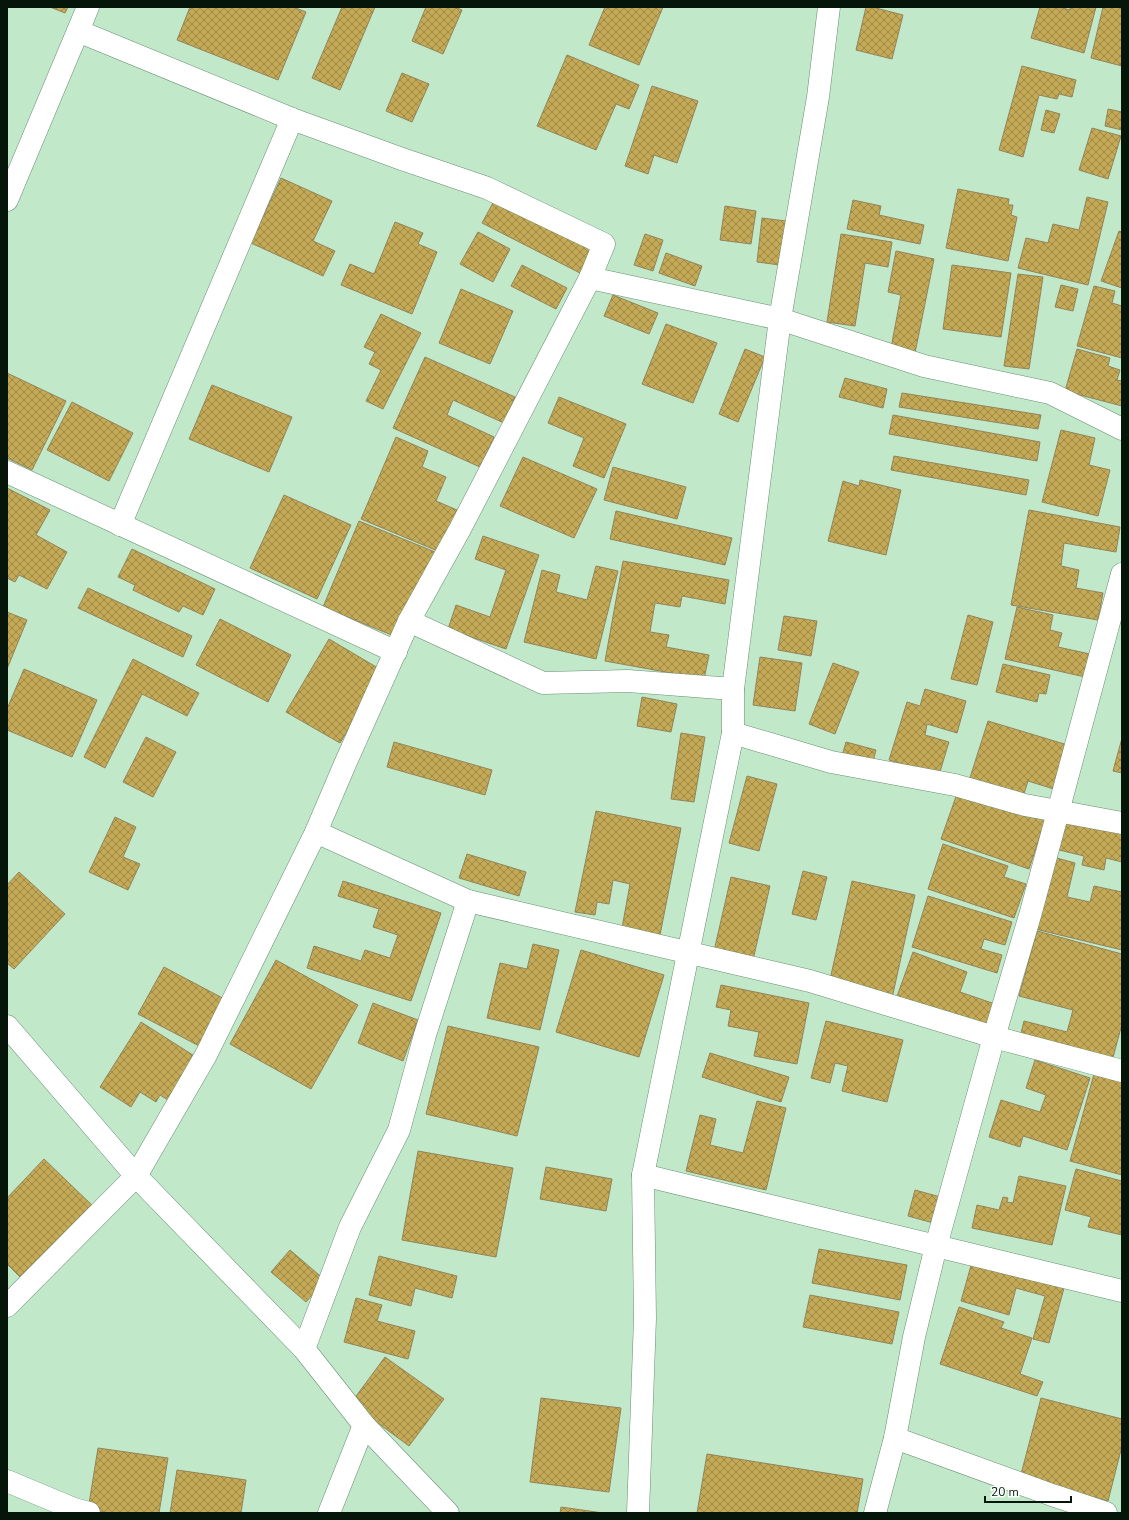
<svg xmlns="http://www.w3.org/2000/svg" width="1129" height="1520" viewBox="0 0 1129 1520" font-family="'Nunito Sans',sans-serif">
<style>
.building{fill:url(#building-cross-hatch);stroke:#92845a}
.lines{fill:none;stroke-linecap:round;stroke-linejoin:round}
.minor-casing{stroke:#698f72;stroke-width:23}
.minor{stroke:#fff;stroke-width:22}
</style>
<defs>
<pattern id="building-cross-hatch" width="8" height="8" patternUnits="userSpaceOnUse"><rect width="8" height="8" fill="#c4a956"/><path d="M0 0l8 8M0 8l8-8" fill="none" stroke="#9d8845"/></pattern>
</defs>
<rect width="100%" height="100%" fill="#c0e8c9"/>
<g class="building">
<polygon points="50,7 68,7 65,13"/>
<polygon points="190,7 293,7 306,12 278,80 177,40"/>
<polygon points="342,7 375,7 340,90 312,78"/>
<polygon points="426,7 455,7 462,10 443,54 412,41"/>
<polygon points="605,7 663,7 639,65 589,45"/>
<polygon points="866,7 872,7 903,15 892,59 856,50"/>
<polygon points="1040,7 1059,7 1070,10 1070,7 1096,7 1084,53 1031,38"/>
<polygon points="1103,7 1122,7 1122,66 1091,58"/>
<polygon points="567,55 639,85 629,109 616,104 596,150 537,126"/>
<polygon points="1022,66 1076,80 1072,97 1059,94 1057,99 1039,95 1023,157 999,150"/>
<polygon points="402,73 429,84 412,122 386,111"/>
<polygon points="652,86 698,101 677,163 654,155 648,174 625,166"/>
<polygon points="1108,109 1122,112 1122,130 1105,126"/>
<polygon points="1046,110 1060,114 1054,133 1041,130"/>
<polygon points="1092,128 1121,136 1108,179 1079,170"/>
<polygon points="281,178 332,201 313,241 335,251 323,276 251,243"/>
<polygon points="958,189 1009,199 1008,205 1013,205 1011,215 1017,217 1008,261 946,248"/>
<polygon points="1087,197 1108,202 1088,285 1018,268 1026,238 1048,243 1053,224 1079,230"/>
<polygon points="853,200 881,206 879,215 924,225 920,244 847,229"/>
<polygon points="494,201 592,250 580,273 482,223"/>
<polygon points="725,206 756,211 751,244 720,240"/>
<polygon points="762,218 786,221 780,265 757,262"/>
<polygon points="395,222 423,233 418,244 437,252 412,314 341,285 350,264 374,274"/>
<polygon points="1119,231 1122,232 1122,288 1101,281"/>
<polygon points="478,232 510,249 493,282 460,264"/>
<polygon points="645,234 663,240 653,271 634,265"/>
<polygon points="841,234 892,242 888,267 865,263 855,326 827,322"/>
<polygon points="896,251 934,259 915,353 891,348 901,295 888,292"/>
<polygon points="666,253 702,266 695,286 659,273"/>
<polygon points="522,265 567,288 556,309 511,286"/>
<polygon points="952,265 1011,273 1001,337 943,329"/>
<polygon points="1018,274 1043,277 1029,369 1004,366"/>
<polygon points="1061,285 1078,289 1073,311 1055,307"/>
<polygon points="1094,286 1115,291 1112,303 1122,306 1122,358 1077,346"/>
<polygon points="461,289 513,311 490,364 439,343"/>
<polygon points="613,295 658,313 649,334 604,316"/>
<polygon points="381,314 421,333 383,409 366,401 381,370 369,364 375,352 364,347"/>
<polygon points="666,324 717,343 693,403 642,384"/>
<polygon points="745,349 765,357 738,422 719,414"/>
<polygon points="1077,349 1110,358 1108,366 1120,370 1117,380 1122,381 1122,406 1065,391"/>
<polygon points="425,357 515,397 504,423 453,400 447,415 494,437 480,467 393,428"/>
<polygon points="7,373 66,401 32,470 7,458"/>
<polygon points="845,378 887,389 883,408 839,397"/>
<polygon points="212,385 292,417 269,472 189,439"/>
<polygon points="902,393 1041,415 1038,429 899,407"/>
<polygon points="559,397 626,424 604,478 573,466 584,438 548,423"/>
<polygon points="72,402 133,433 109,481 47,450"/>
<polygon points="893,415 1040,442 1037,461 889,434"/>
<polygon points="1061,430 1095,438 1089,465 1110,470 1098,516 1042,502"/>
<polygon points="396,437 428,451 422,467 446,477 436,501 457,510 440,552 361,519"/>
<polygon points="894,456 1029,480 1026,495 891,470"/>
<polygon points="523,457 597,489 574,538 500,506"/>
<polygon points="613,467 686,487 677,519 604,500"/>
<polygon points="860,480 901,490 886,555 828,541 843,481 859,486"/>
<polygon points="7,488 50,510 36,535 67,552 47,589 19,575 15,582 7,578"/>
<polygon points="284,495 351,525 317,599 250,568"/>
<polygon points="1029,510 1120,527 1116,552 1064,543 1061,566 1079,570 1076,588 1103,593 1098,620 1011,605"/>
<polygon points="616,511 732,538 725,565 610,539"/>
<polygon points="359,521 435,552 399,638 323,607"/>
<polygon points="483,536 539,555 506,649 448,629 456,605 490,617 506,570 475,559"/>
<polygon points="132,549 215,589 203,615 183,606 179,612 133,590 135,585 118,577"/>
<polygon points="623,561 729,580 725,604 682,596 680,607 655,603 650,632 669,635 666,647 709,655 704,679 605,661"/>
<polygon points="596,566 618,571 596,659 524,642 542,570 560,575 556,592 587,600"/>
<polygon points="88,588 192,636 183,657 78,608"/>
<polygon points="1017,607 1053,615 1050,630 1062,633 1058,647 1099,656 1094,679 1005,659"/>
<polygon points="7,612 27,620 7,669"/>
<polygon points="968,615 993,622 977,685 951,679"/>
<polygon points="784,616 817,621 811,656 778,650"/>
<polygon points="220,619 291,655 268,702 196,665"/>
<polygon points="329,639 383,671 340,743 286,712"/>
<polygon points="760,657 802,663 795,711 753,705"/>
<polygon points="133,659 199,693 187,716 142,694 105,768 84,757"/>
<polygon points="833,663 859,672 835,734 809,724"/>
<polygon points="1003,664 1050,675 1046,694 1039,693 1037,702 996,692"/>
<polygon points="24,669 97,700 72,757 7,730 7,709"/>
<polygon points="925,689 966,701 957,733 927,724 925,735 949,742 939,775 889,760 907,702 920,706"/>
<polygon points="642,697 677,704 671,732 637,726"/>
<polygon points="988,721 1071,746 1057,790 1028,781 1022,800 968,784"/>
<polygon points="681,733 705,737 694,802 671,799"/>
<polygon points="146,737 176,752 153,797 123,782"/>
<polygon points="1122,738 1122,773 1113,771"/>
<polygon points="394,742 492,770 485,795 387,767"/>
<polygon points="846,742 876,750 872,765 842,756"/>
<polygon points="747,776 777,784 759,851 729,843"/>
<polygon points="959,788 1046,818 1029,869 941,839"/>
<polygon points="596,811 681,828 660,935 622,928 630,884 613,880 609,904 597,902 595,915 575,912"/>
<polygon points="115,817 136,827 123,857 140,864 128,890 89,872"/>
<polygon points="1062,819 1122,833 1122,862 1106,858 1104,870 1082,865 1084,856 1055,849"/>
<polygon points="943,844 1008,866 1004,877 1026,884 1014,918 928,889"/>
<polygon points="467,854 526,872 519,896 459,878"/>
<polygon points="1053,857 1075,863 1067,897 1090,902 1094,886 1122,892 1122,950 1035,929"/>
<polygon points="803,871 827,877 816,920 792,914"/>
<polygon points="19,872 65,914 14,969 7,963 7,885"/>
<polygon points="731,877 770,886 753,960 714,951"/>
<polygon points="343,881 441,913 411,1001 307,968 314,946 361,961 365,950 390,958 398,935 373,927 379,909 338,896"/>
<polygon points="852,881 915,895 892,998 829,984"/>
<polygon points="928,896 1012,922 1005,945 984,939 981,949 1002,955 997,973 912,947"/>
<polygon points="1037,931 1122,954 1122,1024 1112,1061 1020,1037 1024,1021 1067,1032 1073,1010 1019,996"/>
<polygon points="533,944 559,950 540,1030 487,1018 500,963 527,969"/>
<polygon points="581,950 664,975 639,1057 556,1032"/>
<polygon points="913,952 967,972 960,992 995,1004 985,1031 896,999"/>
<polygon points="276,960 358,1005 311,1089 230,1044"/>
<polygon points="164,967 230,1002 205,1049 138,1014"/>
<polygon points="721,985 809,1003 797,1064 754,1056 759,1032 728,1026 731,1010 716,1007"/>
<polygon points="373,1003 418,1020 403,1061 358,1043"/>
<polygon points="826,1021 903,1040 887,1102 842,1091 848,1066 835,1063 830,1083 811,1078"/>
<polygon points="141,1022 196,1057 168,1100 160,1095 156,1102 140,1092 131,1107 100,1087"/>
<polygon points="448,1026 539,1047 517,1136 426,1114"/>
<polygon points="710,1053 789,1077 781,1102 702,1077"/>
<polygon points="1035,1060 1090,1078 1067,1150 1023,1136 1020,1147 989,1137 1001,1100 1040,1112 1046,1095 1026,1088"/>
<polygon points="1094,1074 1122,1081 1122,1175 1070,1161"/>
<polygon points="757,1101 786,1108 766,1190 686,1171 700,1115 716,1119 710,1145 743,1153"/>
<polygon points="418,1151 513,1168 496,1257 402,1240"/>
<polygon points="44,1159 95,1208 24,1281 7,1264 7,1198"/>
<polygon points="546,1167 612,1179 606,1211 540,1199"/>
<polygon points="1076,1169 1122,1181 1122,1235 1088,1227 1091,1217 1065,1210"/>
<polygon points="1019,1176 1066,1186 1052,1245 972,1228 977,1205 999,1210 1003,1197 1008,1198 1007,1202 1013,1203"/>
<polygon points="915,1190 944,1198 937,1224 908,1216"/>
<polygon points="819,1249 907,1265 900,1300 812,1283"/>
<polygon points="290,1250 325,1280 306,1302 271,1272"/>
<polygon points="379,1256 457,1276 452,1298 415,1288 411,1306 369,1295"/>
<polygon points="972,1262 1064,1288 1049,1343 1033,1339 1045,1296 1016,1288 1009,1315 961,1301"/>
<polygon points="810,1295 899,1312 892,1344 803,1327"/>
<polygon points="356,1298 382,1305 377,1321 415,1331 408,1359 344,1342"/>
<polygon points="959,1307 1004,1322 1001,1328 1032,1338 1020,1374 1043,1382 1037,1396 940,1364"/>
<polygon points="385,1357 444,1399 409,1446 351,1403"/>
<polygon points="541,1398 621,1408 609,1492 530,1482"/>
<polygon points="1041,1398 1122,1419 1122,1446 1108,1501 1020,1478"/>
<polygon points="98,1448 168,1458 159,1513 111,1513 88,1510"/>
<polygon points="707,1454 863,1479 857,1513 697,1513"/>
<polygon points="177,1470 246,1480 241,1513 170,1513"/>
<polygon points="561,1507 603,1513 560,1513"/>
</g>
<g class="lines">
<defs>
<g id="minor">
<polyline points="7,200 88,7"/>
<polyline points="590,278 780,319 924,366 1050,393 1122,429"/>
<polyline points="7,472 396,652"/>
<polyline points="120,525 292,119"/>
<polyline points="409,621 543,683 628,681 733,689"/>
<polyline points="733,733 831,762 955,785 1025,805 1122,823"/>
<polyline points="316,832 468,901 810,981 994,1037 1122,1071"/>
<polyline points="7,1026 136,1176 304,1349 364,1425 448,1513"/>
<polyline points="643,1175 1122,1291"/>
<polyline points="7,1306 136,1176 206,1055 316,832 345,764 409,621 460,529 590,278 604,244 487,188 402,159 292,119 78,31"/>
<polyline points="304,1349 350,1227 399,1130 425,1035 468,901"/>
<polyline points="895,1438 1052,1495 1106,1513"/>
<polyline points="7,1481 74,1509 89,1513"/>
<polyline points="329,1513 364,1425"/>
<polyline points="638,1513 645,1318 643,1175 733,733 733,689 780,319 818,97 829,7"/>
<polyline points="875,1513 895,1438 914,1337 936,1246 994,1037 1031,912 1122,574"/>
</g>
</defs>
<use href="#minor" class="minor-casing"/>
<use href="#minor" class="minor"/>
</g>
<rect width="1129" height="1520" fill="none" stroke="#06150a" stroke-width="16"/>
<path d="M985 1496v6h86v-6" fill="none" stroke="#06150a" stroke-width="2"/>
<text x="991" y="1496" font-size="12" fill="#06150a" stroke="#fbfffb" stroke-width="3" paint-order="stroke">20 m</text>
</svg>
